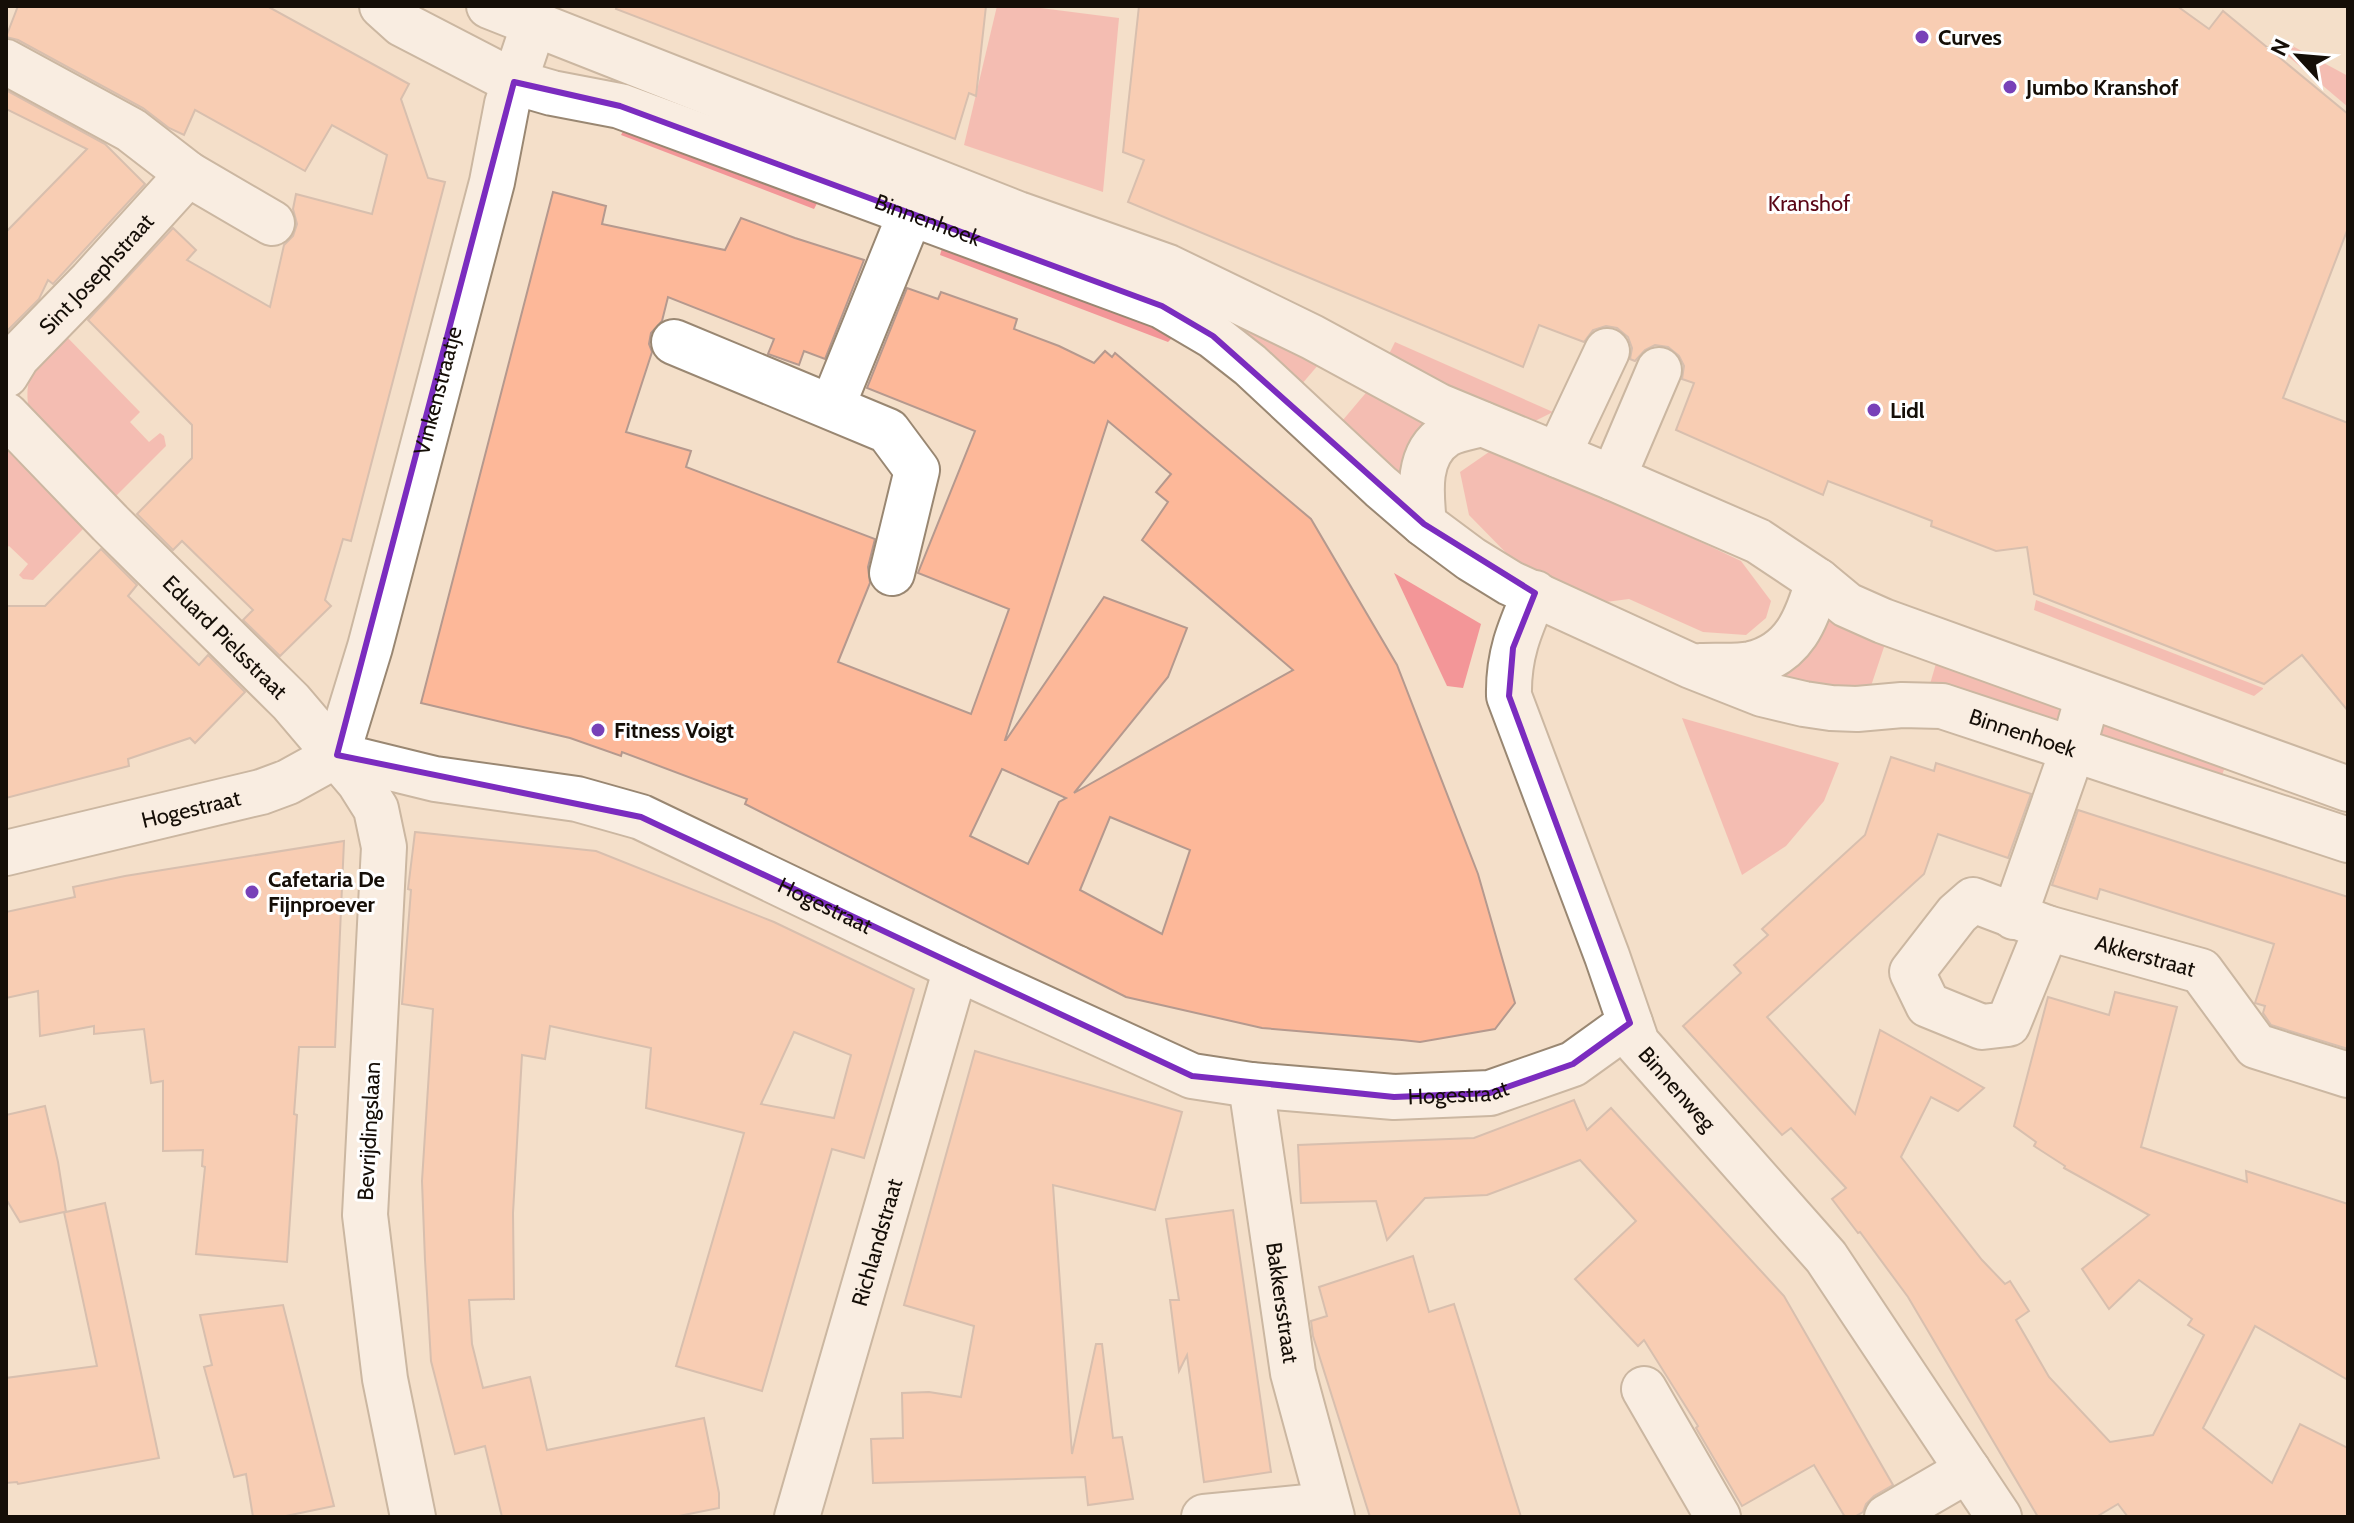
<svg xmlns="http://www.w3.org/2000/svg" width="2354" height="1523" viewBox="0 0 2354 1523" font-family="Cabin,sans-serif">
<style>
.green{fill:#f39698}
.building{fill:#fdb899;stroke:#b5998e;stroke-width:2;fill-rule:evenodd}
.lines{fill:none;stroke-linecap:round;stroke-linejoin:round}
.minor-casing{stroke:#998772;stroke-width:48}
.secondary-casing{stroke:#998772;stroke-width:48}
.minor{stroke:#fff;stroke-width:44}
.secondary{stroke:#fff;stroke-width:44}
.marked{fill:none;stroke:#7b2cbf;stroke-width:6;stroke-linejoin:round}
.poi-dot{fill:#7841b8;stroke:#fff;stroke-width:3}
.labels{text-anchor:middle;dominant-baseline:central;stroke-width:6;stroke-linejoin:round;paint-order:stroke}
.poi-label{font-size:22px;font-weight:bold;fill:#150e07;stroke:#fff;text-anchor:start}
.park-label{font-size:22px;fill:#5b0616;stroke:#fff}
.street-label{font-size:22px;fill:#150e07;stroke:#fff}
</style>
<rect width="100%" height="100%" fill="#f4dfc9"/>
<g class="green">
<polygon points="997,6 1025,6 1119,18 1103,192 964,145"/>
<polygon points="2283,41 2348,76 2348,107 2276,46"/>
<polygon points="627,124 822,194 814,209 621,135"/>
<polygon points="945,238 1176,334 1168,342 940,255"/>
<polygon points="1200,299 1319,364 1295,392"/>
<path d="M 65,335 L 140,412 L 130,422 L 149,442 L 160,433 L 164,436 L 166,446 L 114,498 L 29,410 C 22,370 40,363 65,335 Z"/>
<polygon points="1395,342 1553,412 1525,426 1384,364"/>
<polygon points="1370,388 1435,420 1405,458 1399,479 1337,427"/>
<polygon points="6,449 85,527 33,580 23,579 19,575 28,564 9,546 6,548"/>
<polygon points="1489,452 1547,469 1741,561 1771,601 1766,618 1746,635 1703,632 1629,599 1598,603 1516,563 1469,515 1460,472"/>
<polygon points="1394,573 1481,624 1463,688 1447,686"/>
<polygon points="2036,600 2263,688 2263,689 2254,696 2034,610"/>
<polygon points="1828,619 1885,644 1869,692 1770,679"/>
<polygon points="1937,660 2052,698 2062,716 2058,730 1928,691"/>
<polygon points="2097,713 2225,767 2219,783 2088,739"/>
<polygon points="1682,718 1839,763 1824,801 1786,846 1742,875"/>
</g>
<g class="building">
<polygon points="18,6 267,6 409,84 401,99 428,178 445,182 351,541 343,539 325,600 331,606 280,656 243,620 253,610 182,541 173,550 137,514 192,458 192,425 88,320 173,228 196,250 187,260 270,307 284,245 293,236 297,224 293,209 296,194 372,214 387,155 332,125 305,171 195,110 184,135 169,128 143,108 18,40 6,37"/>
<polygon points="617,6 986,6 976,96 969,93 955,139 616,9"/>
<polygon points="1139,6 2177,6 2209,29 2223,11 2348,114 2348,228 2283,398 2348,423 2348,711 2302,655 2264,684 2034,594 2027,547 1996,551 1931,526 1932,521 1828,481 1823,495 1676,430 1694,383 1682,379 1684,366 1679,356 1668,347 1655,345 1645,350 1635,361 1630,359 1632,348 1628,337 1617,328 1606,326 1593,330 1584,342 1539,325 1523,367 1128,202 1144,160 1123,152"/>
<polygon points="6,90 105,144 145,184 53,284 48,280 39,299 6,332 6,232 87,149 6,109"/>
<path d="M 553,192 L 606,206 L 602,224 L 725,250 L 741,218 L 795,238 L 864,260 L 825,359 L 804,351 L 799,365 L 768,354 L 774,339 L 668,297 L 662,321 L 651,333 L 649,344 L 652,352 L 626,432 L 691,451 L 686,467 L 875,539 L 868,567 L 870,583 L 838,662 L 971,714 L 1009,609 L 918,573 L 975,431 L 867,388 L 907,288 L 938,299 L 941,292 L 1017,319 L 1014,329 L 1059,346 L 1094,363 L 1105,351 L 1112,357 L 1115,353 L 1311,519 L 1397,665 L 1478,874 L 1515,1003 L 1495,1029 L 1420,1042 L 1402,1040 L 1262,1028 L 1126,997 L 745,804 L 747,799 L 622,752 L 621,756 L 570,738 L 421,703 ZM 1108,421 L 1171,474 L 1156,492 L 1168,502 L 1142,540 L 1293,670 L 1074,793 L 1168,677 L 1187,628 L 1104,597 L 1006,740 L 1005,740 ZM 1002,769 L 1066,798 L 1059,802 L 1028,864 L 970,836 ZM 1110,817 L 1190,850 L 1162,934 L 1080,890 Z"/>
<polygon points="101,549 137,585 128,596 199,665 208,655 245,692 195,743 190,738 128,759 129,766 6,798 6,606 45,606"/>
<polygon points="1891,757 1934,771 1936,763 2031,794 2008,858 1938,834 1924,874 1767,1017 1855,1114 1880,1030 1984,1088 1958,1111 1931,1097 1901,1157 1982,1260 2005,1284 2010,1281 2029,1311 2016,1320 2049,1377 2110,1442 2153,1435 2204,1335 2188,1325 2192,1319 2139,1280 2109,1309 2082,1269 2149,1215 2064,1168 2065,1166 2034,1146 2036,1142 2014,1126 2048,997 2109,1015 2115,992 2177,1007 2141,1147 2247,1182 2246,1171 2348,1204 2348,1380 2255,1326 2203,1428 2272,1483 2300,1424 2348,1448 2348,1517 2128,1517 2118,1504 2096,1517 2038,1517 1908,1297 1860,1232 1858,1233 1832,1199 1846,1188 1791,1128 1782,1135 1683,1026 1741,973 1734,965 1768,935 1762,929 1865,835"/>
<polygon points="2078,810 2348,897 2348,1049 2271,1025 2263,1013 2265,1006 2255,1003 2274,944 2100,889 2097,899 2052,885"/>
<path d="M 415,832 L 596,851 L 774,922 L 914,989 L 864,1158 L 832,1149 L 762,1391 L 676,1366 L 744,1133 L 646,1108 L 651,1048 L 550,1026 L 545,1059 L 522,1055 L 513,1213 L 514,1299 L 469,1300 L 472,1344 L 483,1388 L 530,1377 L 547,1450 L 704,1418 L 719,1493 L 719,1508 L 674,1517 L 502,1517 L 485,1446 L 455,1454 L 431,1361 L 425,1260 L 422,1181 L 433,1009 L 402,1004 L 411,890 L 408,889 ZM 794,1032 L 851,1055 L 834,1118 L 761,1104 Z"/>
<polygon points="344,841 335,1047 299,1047 294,1114 297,1115 287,1262 196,1254 205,1167 202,1166 203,1150 163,1151 163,1081 151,1083 144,1029 94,1034 94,1026 40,1036 38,991 6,998 6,912 75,897 73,887 125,876"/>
<polygon points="975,1051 1182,1112 1155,1210 1053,1185 1072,1454 1096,1344 1102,1344 1113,1438 1122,1437 1133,1499 1088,1505 1085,1477 873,1483 871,1439 903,1438 902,1393 929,1392 961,1397 974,1326 904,1305"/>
<polygon points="1574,1100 1587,1130 1611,1108 1784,1296 1893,1485 1874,1496 1866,1504 1863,1512 1854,1517 1845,1517 1814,1465 1742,1506 1696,1428 1698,1426 1644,1340 1638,1346 1575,1279 1636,1221 1580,1160 1487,1195 1425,1198 1387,1240 1376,1201 1301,1203 1298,1145 1474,1138"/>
<polygon points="45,1106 58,1162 66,1212 105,1203 159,1458 18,1484 17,1482 6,1483 6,1378 97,1366 64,1212 20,1222 6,1199 6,1115"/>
<polygon points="1233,1210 1271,1472 1204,1482 1187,1355 1179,1371 1170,1300 1179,1300 1166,1219"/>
<polygon points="1413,1256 1429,1312 1454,1304 1521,1517 1370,1517 1313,1336 1311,1321 1327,1316 1319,1287"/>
<polygon points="283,1305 334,1506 281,1517 253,1517 246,1474 234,1477 204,1367 212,1365 200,1315"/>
</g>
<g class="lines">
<defs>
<g id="minor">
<polyline points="6,62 131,130 188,174 272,223"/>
<polyline points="674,342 888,431 917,470 892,573"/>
<path id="s1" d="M 6,375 L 17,357 L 91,281 L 188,174"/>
<polyline points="832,407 911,212"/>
<path id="s2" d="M 6,415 L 110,523 L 291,702 L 359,782 L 376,809 L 384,847 L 365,1215 L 385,1379 L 413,1517"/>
<polyline points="1558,455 1607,351"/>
<polyline points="1613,478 1659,370"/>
<path id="s3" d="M 1535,593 C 1519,630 1508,656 1509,696 L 1607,956 L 1637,1043 L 1826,1257 L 1999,1517"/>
<path id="s4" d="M 337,755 L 370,647 L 492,182 L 507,104 L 534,24"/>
<path id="s5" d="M 6,853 L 261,792 L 288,782 L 337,755 L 435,779 L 577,799 L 641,817 L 956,968 L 1192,1076 L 1251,1085 L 1394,1097 L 1490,1093 L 1573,1064 L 1630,1023"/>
<polygon points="1973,900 2047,928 2008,1024 1982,1027 1928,1005 1912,972 1957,914"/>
<polyline points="2014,917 2073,749 2088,696"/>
<path id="s6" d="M 2047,928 L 2201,971 L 2256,1046 L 2348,1075"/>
<path id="s7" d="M 1251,1085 L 1293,1373 L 1332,1517"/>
<polyline points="1644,1389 1718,1517"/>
<path id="s8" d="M 797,1517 L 956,968"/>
<polyline points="1204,1517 1328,1505"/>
<polyline points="1887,1517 1968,1470"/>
</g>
<g id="secondary">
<path id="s9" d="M 382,6 L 402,24 L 514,82 L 552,93 L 620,106 L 1162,306 L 1213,336 L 1250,365 L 1381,487 L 1424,524 L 1471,559 L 1510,583 L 1691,666 L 1762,694 L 1804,704 L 1831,708 L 1857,709 L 1902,705 L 1942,706 L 2348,840"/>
<polyline points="489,6 1018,214 1168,267 1312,337 1439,406 1613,478 1758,541 1818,581 1847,605 1883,621 2348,789"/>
<path d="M 1424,524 C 1421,494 1416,454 1446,435 C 1456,429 1471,427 1482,424"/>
<path d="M 1701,666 C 1717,665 1736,667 1751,664 C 1794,654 1807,619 1818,581"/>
</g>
</defs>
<use href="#minor" class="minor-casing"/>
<use href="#secondary" class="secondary-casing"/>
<use href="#minor" class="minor"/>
<use href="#secondary" class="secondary"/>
</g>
<path d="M0 0H2354V1523H0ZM 514,82 L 620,106 L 1162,306 L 1213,336 L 1424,524 L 1535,593 L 1513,648 L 1509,696 L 1630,1023 L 1573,1064 L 1490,1093 L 1394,1097 L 1192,1076 L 641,817 L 337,755 Z" fill="#f4dfc9" fill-opacity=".55" fill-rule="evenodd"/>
<path class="marked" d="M 514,82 L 620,106 L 1162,306 L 1213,336 L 1424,524 L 1535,593 L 1513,648 L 1509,696 L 1630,1023 L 1573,1064 L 1490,1093 L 1394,1097 L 1192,1076 L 641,817 L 337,755 Z"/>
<g class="poi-dot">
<circle cx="1922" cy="37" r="8"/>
<circle cx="2010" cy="87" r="8"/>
<circle cx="1874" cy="410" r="8"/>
<circle cx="598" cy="730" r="8"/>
<circle cx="252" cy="892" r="8"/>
</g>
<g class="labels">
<g class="poi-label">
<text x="1938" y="37">Curves</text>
<text x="2026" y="87">Jumbo Kranshof</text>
<text x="1890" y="410">Lidl</text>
<text x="614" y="730">Fitness Voigt</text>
<text x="268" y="879">Cafetaria De<tspan x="268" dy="25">Fijnproever</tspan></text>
</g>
<g class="park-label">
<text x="1809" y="203">Kranshof</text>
</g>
<g class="street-label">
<text stroke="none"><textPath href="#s9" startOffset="590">Binnenhoek</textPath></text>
<text stroke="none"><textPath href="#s1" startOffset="136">Sint Josephstraat</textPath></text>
<text stroke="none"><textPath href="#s4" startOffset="378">Vinkenstraatje</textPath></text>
<text stroke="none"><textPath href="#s2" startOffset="312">Eduard Pielsstraat</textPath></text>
<text stroke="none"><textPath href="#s9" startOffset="1828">Binnenhoek</textPath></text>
<text stroke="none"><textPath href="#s5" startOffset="190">Hogestraat</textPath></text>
<text stroke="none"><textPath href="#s5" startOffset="862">Hogestraat</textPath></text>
<text stroke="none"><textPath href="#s6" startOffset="102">Akkerstraat</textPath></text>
<text stroke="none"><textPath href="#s3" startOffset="538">Binnenweg</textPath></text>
<text stroke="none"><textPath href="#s5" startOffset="1534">Hogestraat</textPath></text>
<text transform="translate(369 1131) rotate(-87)">Bevrijdingslaan</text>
<text stroke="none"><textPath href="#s8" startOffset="286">Richlandstraat</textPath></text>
<text stroke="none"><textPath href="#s7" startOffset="220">Bakkersstraat</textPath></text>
</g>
</g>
<rect width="2354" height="1523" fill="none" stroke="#150e07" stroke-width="16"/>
<g transform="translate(2298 56) rotate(296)" stroke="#ffffff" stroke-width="6" paint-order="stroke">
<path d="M0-6L14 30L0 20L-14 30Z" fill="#150e07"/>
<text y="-12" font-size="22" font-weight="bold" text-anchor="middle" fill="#150e07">N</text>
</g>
</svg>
